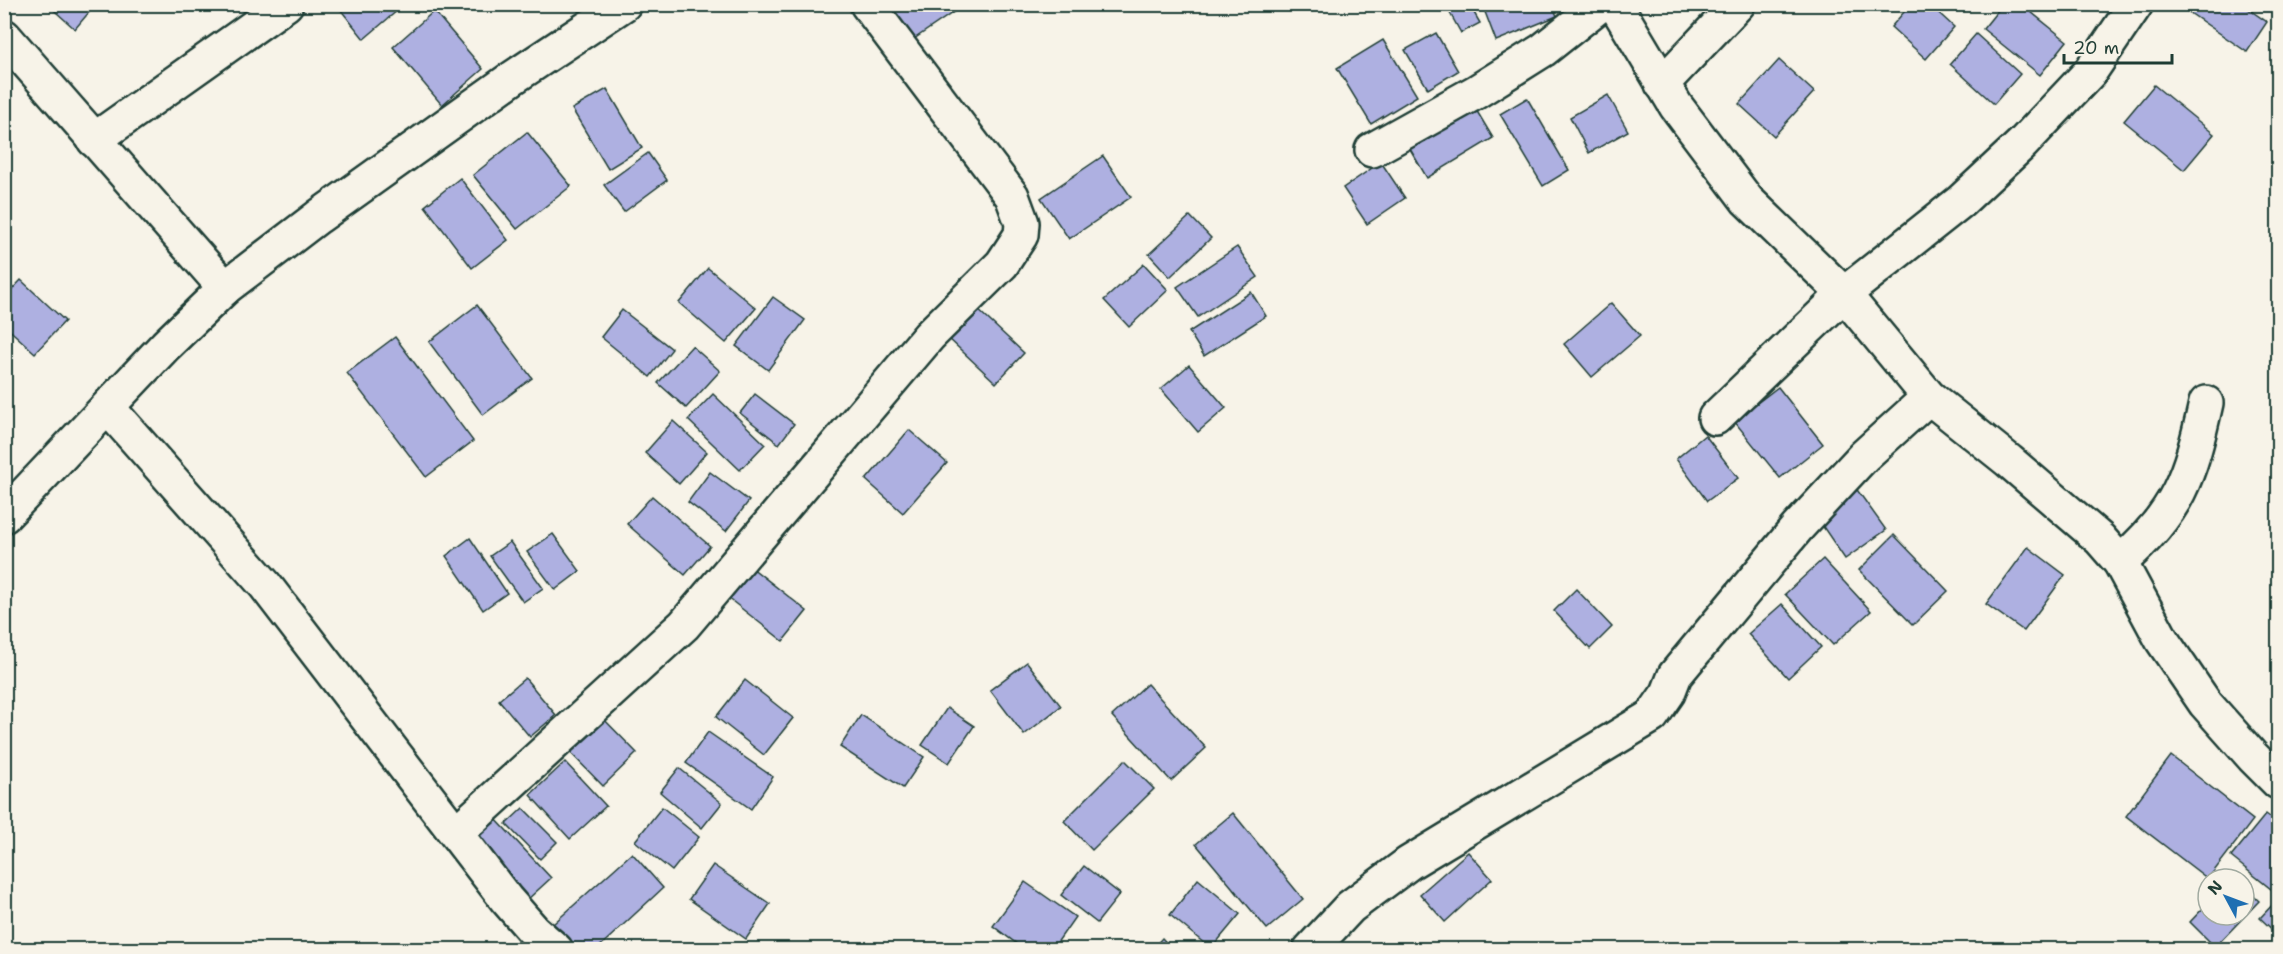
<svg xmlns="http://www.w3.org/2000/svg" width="2283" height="954" viewBox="0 0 2283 954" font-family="'Shantell Sans',sans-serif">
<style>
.building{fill:#aeb0e1;stroke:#1f3d34;stroke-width:1.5}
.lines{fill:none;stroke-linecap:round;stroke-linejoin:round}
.minor-casing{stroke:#1f3d34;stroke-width:38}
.minor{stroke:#f7f3e8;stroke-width:33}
</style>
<rect width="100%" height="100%" fill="#f7f3e8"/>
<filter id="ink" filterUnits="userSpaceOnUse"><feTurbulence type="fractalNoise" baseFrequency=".0167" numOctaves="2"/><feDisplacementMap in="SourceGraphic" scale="12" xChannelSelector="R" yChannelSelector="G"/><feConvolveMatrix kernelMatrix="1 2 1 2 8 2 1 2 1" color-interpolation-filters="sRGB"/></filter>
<g filter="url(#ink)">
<g class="building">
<polygon points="47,4 96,4 75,29"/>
<polygon points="336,4 405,4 364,39"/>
<polygon points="886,4 950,4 955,11 911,41"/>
<polygon points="1445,4 1469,4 1480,23 1461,33"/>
<polygon points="1482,4 1552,4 1557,16 1496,41"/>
<polygon points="1911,4 1929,4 1954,27 1926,59 1891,27"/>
<polygon points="2003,4 2021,4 2067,41 2040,75 1983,29"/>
<polygon points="2177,4 2241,4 2267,22 2247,52"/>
<polygon points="434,11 483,69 442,105 393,47"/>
<polygon points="1436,33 1458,71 1428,89 1405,50"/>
<polygon points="1976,34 2020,74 1994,104 1950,64"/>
<polygon points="1383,40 1417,96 1371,124 1337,68"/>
<polygon points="1779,60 1814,92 1774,136 1739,104"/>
<polygon points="2278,76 2278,104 2273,103"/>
<polygon points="2154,85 2214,134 2184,170 2124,121"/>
<polygon points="607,89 642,148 608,169 572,109"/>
<polygon points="1608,95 1628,131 1589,153 1570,117"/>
<polygon points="1527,98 1569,170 1543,186 1500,114"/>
<polygon points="1475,108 1493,138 1427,178 1410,149"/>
<polygon points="527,132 571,186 517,229 473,175"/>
<polygon points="648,153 667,180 624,212 604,185"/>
<polygon points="1103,156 1131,197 1069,239 1041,198"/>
<polygon points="1381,162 1405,198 1367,224 1343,188"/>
<polygon points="460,178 508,240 472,268 425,206"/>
<polygon points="1190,216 1211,238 1170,277 1149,254"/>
<polygon points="1237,247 1258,277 1198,317 1177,287"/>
<polygon points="1144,264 1168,290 1129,327 1104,300"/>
<polygon points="708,268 756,308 726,343 679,303"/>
<polygon points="21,280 65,321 35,353 4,325 4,298"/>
<polygon points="1251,292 1266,316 1204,356 1189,332"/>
<polygon points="773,297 805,320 768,370 736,346"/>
<polygon points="1611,303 1640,336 1592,377 1564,344"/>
<polygon points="477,305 532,378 483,415 429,342"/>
<polygon points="975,307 1024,353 996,383 947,337"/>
<polygon points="622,310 672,349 650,377 601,337"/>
<polygon points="395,337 473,441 426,477 347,373"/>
<polygon points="692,346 720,371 686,408 658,383"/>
<polygon points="1189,365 1226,408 1198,432 1161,389"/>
<polygon points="1778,387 1823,444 1780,478 1734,421"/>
<polygon points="713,394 765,444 740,470 688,420"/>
<polygon points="755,394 794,424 779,444 740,413"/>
<polygon points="673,421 707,452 679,484 645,453"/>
<polygon points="909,430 947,463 903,513 866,480"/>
<polygon points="1705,435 1738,478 1707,501 1676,459"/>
<polygon points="710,472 749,501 726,531 688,502"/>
<polygon points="1855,487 1886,530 1845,559 1815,515"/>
<polygon points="652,496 710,546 685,575 627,524"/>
<polygon points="553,534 580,571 555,590 527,552"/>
<polygon points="1894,535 1948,591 1913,625 1859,570"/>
<polygon points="470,538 507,593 483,610 446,556"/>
<polygon points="510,542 543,588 523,602 490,556"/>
<polygon points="2028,547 2065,575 2024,631 1986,604"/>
<polygon points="1823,559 1871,611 1833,645 1785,594"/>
<polygon points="747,564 807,611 783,641 723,594"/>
<polygon points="1576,589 1612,627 1590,649 1554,611"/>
<polygon points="1782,604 1821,647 1788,678 1748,634"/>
<polygon points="1027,662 1061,706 1024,735 990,690"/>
<polygon points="525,678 556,715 530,737 499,700"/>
<polygon points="745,680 793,718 764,755 716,717"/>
<polygon points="1147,684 1206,748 1171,781 1112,716"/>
<polygon points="947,708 974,726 949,763 922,745"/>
<polygon points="595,710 637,753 603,786 562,744"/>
<polygon points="861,715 924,757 903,788 840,747"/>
<polygon points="708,732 773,777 751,809 686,763"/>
<polygon points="2171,756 2253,820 2208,879 2126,816"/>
<polygon points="1125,760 1154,789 1092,850 1064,821"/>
<polygon points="565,762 606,806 570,839 530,795"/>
<polygon points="679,768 722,803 702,828 660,792"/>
<polygon points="662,807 699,837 672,871 635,841"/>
<polygon points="523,808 557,842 540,859 506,824"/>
<polygon points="1233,813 1303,899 1267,929 1196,844"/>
<polygon points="2266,814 2278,823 2278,889 2276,893 2231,857"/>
<polygon points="492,815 551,878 527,900 468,837"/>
<polygon points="1468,852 1492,879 1445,922 1420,894"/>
<polygon points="632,853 663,888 596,950 576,950 553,924"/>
<polygon points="713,865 770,904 746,939 689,899"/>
<polygon points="1084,866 1120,894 1097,923 1061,895"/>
<polygon points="1198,879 1240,914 1211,949 1170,915"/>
<polygon points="1025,882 1075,917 1052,950 1025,950 993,926"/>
<polygon points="2244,887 2259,901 2215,947 2190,922 2208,903 2208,915 2244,915"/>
<polygon points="2278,899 2278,935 2260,918"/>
<polygon points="1162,938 1173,950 1151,950"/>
</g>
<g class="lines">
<defs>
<g id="minor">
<polyline points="1615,4 1676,106 1747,200 1844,294 1929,397 2009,461 2100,539 2120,562 2162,640 2205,703 2253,757 2278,782"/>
<polyline points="4,36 225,288"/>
<polyline points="1662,84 1738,4"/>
<polyline points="94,140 286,4"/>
<polyline points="1372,150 1476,92 1543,50 1601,4"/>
<polyline points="109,409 265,585 506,899 534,931 556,950"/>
<polyline points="1715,418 1844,294 1960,202 2022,144 2090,72 2136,4"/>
<polyline points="4,516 166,345 225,288 318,217 511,79 624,4"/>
<path d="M 2120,562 C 2178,513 2190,476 2206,403"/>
<polyline points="456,833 684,625 929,336 1002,264 1021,235 1022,223 1012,196 867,4"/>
<polyline points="1310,950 1350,907 1409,863 1652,716 1668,693 1675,675 1797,528 1864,456 1929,397"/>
</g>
</defs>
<use href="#minor" class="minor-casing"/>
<use href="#minor" class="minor"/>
</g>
</g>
<rect width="2283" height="954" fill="none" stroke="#f7f3e8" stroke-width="24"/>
<rect x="12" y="12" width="2259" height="930" fill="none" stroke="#1f3d34" stroke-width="2" filter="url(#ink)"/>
<g transform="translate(2226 897) rotate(311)"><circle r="28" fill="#f7f3e8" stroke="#a1aaa0" stroke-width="1.5"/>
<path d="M0-4.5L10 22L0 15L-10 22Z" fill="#1f6fb2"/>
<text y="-9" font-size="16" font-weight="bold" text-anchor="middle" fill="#1f3d34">N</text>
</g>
<path d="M2064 54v9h108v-9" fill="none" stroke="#1f3d34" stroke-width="3"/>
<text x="2073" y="54" font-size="18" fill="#1f3d34" stroke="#f7f3e8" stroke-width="4.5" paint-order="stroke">20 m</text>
</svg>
